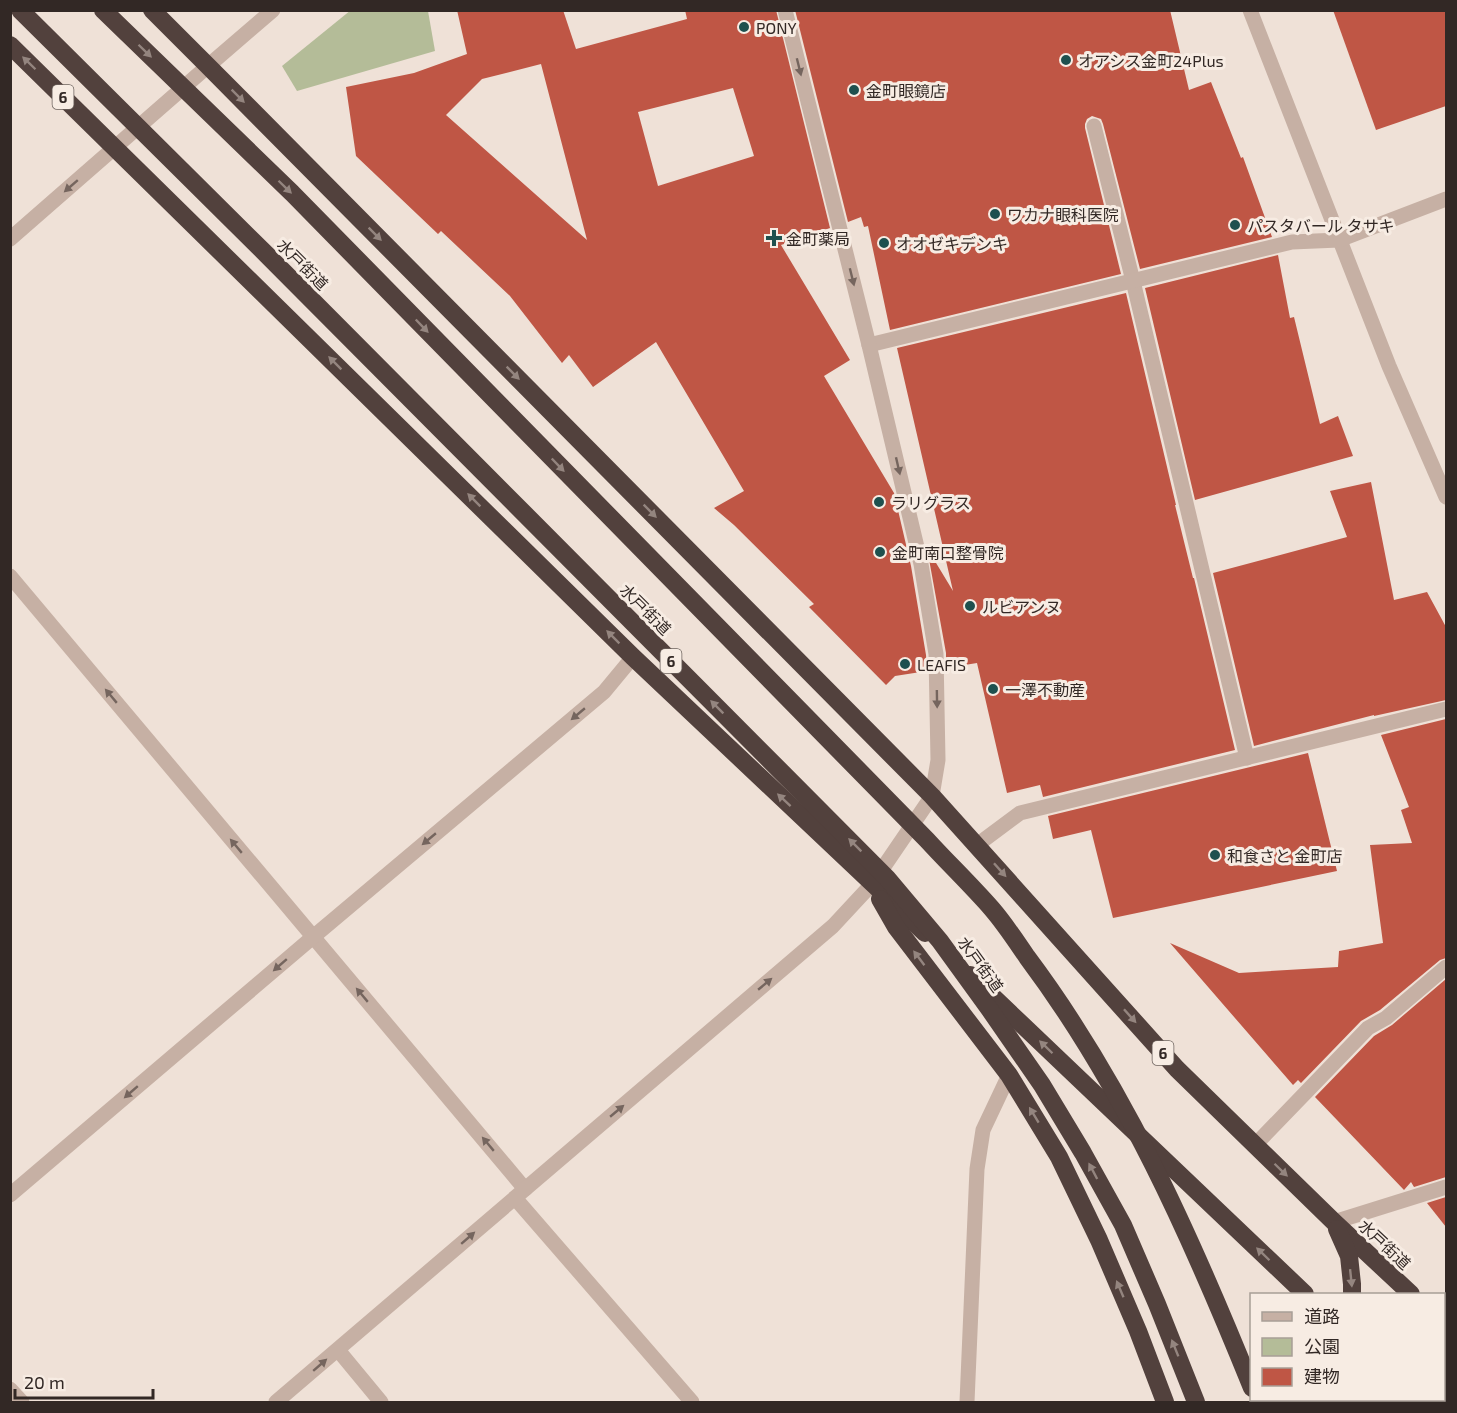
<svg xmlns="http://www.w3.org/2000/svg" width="1457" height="1413" viewBox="0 0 1457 1413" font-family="'Exo 2','Noto Sans JP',sans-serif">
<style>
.green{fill:#b4bc98}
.building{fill:#bf5645;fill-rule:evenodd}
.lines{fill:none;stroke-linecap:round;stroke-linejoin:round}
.minor{stroke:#c6b0a4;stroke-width:15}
.highway{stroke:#52413d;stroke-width:18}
.highway-bridge{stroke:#52413d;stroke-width:18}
.oneway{fill:#94857f}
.oneway2{fill:#75655e}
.poi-dot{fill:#1e504e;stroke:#f7ece3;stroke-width:2}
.labels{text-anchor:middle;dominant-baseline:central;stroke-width:6;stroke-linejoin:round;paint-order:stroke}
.shield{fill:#f7ece3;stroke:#6d635e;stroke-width:1.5}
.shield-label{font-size:15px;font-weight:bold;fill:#322825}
.poi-label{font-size:16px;fill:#322825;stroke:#f7ece3;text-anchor:start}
.street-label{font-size:16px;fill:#322825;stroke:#f7ece3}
</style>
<rect width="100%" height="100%" fill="#efe1d7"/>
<polygon class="green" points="351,10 428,11 435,51 297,91 282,66"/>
<g class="building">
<path d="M 457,10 L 563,10 L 576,49 L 687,19 L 685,10 L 776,10 L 830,228 L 781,245 L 850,360 L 824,376 L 894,493 L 911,566 L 926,655 L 927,671 L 895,676 L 886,685 L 809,607 L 814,604 L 734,525 L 714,508 L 744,491 L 656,342 L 593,387 L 569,355 L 562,363 L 510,296 L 441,231 L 438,234 L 356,156 L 346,87 L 414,73 L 467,54 ZM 541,64 L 587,240 L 446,115 L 482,79 ZM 733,88 L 754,156 L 658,186 L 638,112 Z"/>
<polygon points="795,10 1170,10 1189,90 1211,82 1241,158 1243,157 1272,237 1140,269 1103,124 1101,119 1092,116 1087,119 1085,124 1085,128 1121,274 890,330 868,226 864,227 861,217 848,222"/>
<polygon points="1333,10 1446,10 1446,106 1376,130"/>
<polygon points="1278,255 1290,318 1294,317 1320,424 1338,416 1353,456 1195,500 1145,288"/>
<polygon points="1126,293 1176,505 1175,505 1193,578 1194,578 1235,750 1043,797 1040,785 1007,793 977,663 946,668 946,653 927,548 953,591 897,348"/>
<polygon points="1371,482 1394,600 1427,592 1446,627 1446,700 1374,716 1374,715 1254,746 1213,573 1347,537 1330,491"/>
<polygon points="1446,719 1446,958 1440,960 1380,1010 1361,1021 1301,1083 1298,1080 1293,1085 1170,943 1239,973 1338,967 1339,951 1383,943 1370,845 1412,843 1401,810 1409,807 1381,735"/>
<polygon points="1308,753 1337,871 1113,918 1091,830 1053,839 1048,816"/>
<polygon points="1446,979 1446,1177 1414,1187 1411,1182 1404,1190 1315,1097 1374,1036 1392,1025"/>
<polygon points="1446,1197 1446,1227 1427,1203"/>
</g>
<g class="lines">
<g class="minor">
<polyline points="1250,10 1389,366 1446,497"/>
<polyline points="1094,126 1133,281 1247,758"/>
<polyline points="10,239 208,66 273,10"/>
<polyline points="869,345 1292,242 1339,240 1446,199"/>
<polyline points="10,576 525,1189"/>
<polyline points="977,845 1020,813 1446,709"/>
<polyline points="1255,1145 1368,1028 1386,1018 1446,967"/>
<polyline points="10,1195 313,937 604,692 633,657"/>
<polyline points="515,1198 692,1402"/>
<polyline points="1334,1222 1446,1187"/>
<polyline points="338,1350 381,1402"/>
<polyline points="10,1389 22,1402"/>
<polyline points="276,1402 833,926 872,884 932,796 938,760 936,654 921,564 869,345 785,10"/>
<polyline points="967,1402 977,1169 983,1130 1009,1075"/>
</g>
<g class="highway">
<polyline points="152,10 208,66 932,796 1177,1069 1334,1222 1411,1294"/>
<polyline points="10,45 633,657 925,933"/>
<polyline points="880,899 896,927 1009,1075 1059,1157 1099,1240 1138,1331 1165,1402"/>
<polyline points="970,975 1305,1294"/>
<polyline points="1337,1229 1349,1256 1352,1284 1352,1294"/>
<polyline points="1444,1324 1446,1327"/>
<polyline points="1415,1400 1419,1402"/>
<polyline points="1270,1402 1274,1400"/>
</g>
<g class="highway-bridge">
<polyline points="20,10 267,255 887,878 940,941 990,1010 1042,1085 1083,1153 1123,1225 1157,1304 1196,1402"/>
<path d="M 103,10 L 292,193 L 927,840 C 948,863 971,885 992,909 C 1005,924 1016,941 1027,957 C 1125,1088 1191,1237 1252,1388"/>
</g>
</g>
<defs><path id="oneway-solid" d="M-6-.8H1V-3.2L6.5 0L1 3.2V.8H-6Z" transform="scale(1.5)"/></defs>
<g class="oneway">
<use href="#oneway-solid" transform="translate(145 51) rotate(44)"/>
<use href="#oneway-solid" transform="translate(29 63) rotate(-136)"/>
<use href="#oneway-solid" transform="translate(238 96) rotate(45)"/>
<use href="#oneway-solid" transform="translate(285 187) rotate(44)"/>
<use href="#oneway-solid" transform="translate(375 234) rotate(45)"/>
<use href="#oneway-solid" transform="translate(422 326) rotate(46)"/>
<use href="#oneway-solid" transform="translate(335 363) rotate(-135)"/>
<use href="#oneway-solid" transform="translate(513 373) rotate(45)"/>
<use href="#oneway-solid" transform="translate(558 465) rotate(46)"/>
<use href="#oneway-solid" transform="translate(474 500) rotate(-135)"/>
<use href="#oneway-solid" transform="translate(650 511) rotate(45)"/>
<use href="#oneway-solid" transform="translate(613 637) rotate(-135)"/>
<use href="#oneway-solid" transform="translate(717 707) rotate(-135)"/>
<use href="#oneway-solid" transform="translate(784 800) rotate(-137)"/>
<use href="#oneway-solid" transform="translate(855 845) rotate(-135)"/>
<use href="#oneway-solid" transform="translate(1000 870) rotate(48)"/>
<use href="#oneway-solid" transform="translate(919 958) rotate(-127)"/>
<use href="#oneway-solid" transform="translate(1130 1016) rotate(48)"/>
<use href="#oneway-solid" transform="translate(1046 1047) rotate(-136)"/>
<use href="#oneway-solid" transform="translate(1034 1115) rotate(-121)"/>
<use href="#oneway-solid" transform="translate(1281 1170) rotate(44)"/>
<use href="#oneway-solid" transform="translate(1093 1171) rotate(-118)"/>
<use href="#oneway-solid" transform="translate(1263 1254) rotate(-136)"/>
<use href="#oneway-solid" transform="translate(1351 1278) rotate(84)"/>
<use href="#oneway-solid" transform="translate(1120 1289) rotate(-113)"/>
<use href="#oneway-solid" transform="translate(1175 1348) rotate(-112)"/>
</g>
<g class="oneway2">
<use href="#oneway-solid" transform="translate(799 67) rotate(76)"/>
<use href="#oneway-solid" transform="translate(71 186) rotate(139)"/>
<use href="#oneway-solid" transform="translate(852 277) rotate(76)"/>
<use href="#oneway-solid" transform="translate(898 466) rotate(77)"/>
<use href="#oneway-solid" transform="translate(111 696) rotate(-130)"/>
<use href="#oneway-solid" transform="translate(937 699) rotate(89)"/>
<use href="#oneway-solid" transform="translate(578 714) rotate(140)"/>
<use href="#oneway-solid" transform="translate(429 839) rotate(140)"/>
<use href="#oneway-solid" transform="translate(236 846) rotate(-130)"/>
<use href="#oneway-solid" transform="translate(280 965) rotate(139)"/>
<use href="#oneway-solid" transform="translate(765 984) rotate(-40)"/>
<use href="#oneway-solid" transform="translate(362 995) rotate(-130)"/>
<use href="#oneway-solid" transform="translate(131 1092) rotate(139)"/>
<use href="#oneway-solid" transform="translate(617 1111) rotate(-40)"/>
<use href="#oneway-solid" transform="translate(488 1144) rotate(-130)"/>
<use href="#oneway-solid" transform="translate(468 1238) rotate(-41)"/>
<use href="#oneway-solid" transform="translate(320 1365) rotate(-41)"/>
</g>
<g class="poi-dot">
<circle cx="744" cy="27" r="6"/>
<circle cx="1066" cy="60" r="6"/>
<circle cx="854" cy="90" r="6"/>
<circle cx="995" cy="214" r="6"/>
<circle cx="1235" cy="225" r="6"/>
<path d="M771 229h6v6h6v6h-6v6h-6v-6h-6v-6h6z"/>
<circle cx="884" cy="243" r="6"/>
<circle cx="879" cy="502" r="6"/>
<circle cx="880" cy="552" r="6"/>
<circle cx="970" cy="606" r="6"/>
<circle cx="905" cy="664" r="6"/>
<circle cx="993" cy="689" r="6"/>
<circle cx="1215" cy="855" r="6"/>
</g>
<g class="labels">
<g class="shield">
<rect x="52.5" y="85" width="21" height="24" rx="4.5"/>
<rect x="660.5" y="649" width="21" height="24" rx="4.5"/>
<rect x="1152.5" y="1041" width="21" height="24" rx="4.5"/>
</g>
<g class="shield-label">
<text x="63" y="97">6</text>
<text x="671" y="661">6</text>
<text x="1163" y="1053">6</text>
</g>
<g class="poi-label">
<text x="756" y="27">PONY</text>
<text x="1078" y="60">オアシス金町24Plus</text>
<text x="866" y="90">金町眼鏡店</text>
<text x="1007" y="214">ワカナ眼科医院</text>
<text x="1247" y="225">パスタバール タサキ</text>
<text x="786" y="238">金町薬局</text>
<text x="896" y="243">オオゼキデンキ</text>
<text x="891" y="502">ラリグラス</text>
<text x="892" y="552">金町南口整骨院</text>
<text x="982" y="606">ルビアンヌ</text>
<text x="917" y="664">LEAFIS</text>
<text x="1005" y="689">一澤不動産</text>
<text x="1227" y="855">和食さと 金町店</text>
</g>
<g class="street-label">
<text transform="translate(303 264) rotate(45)">水戸街道</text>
<text transform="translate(646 609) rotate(45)">水戸街道</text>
<text transform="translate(981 964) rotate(54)">水戸街道</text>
<text transform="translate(1385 1244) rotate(43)">水戸街道</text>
</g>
</g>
<rect width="1457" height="1413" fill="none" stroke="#322825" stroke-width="24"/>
<rect x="1250" y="1293" width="195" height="108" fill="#f7ece3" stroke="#a89e97" stroke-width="1.5"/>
<rect x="1262" y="1312" width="30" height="9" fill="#c6b0a4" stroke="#a89e97" stroke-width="1.5"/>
<text x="1304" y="1323" font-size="18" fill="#322825">道路</text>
<rect x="1262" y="1338" width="30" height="18" fill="#b4bc98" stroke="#a89e97" stroke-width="1.5"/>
<text x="1304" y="1353" font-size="18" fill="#322825">公園</text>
<rect x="1262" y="1368" width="30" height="18" fill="#bf5645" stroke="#a89e97" stroke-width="1.5"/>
<text x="1304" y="1383" font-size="18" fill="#322825">建物</text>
<path d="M15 1389v9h138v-9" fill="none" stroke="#322825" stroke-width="3"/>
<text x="24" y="1389" font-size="18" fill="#322825" stroke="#f7ece3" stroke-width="4.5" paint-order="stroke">20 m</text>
</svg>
